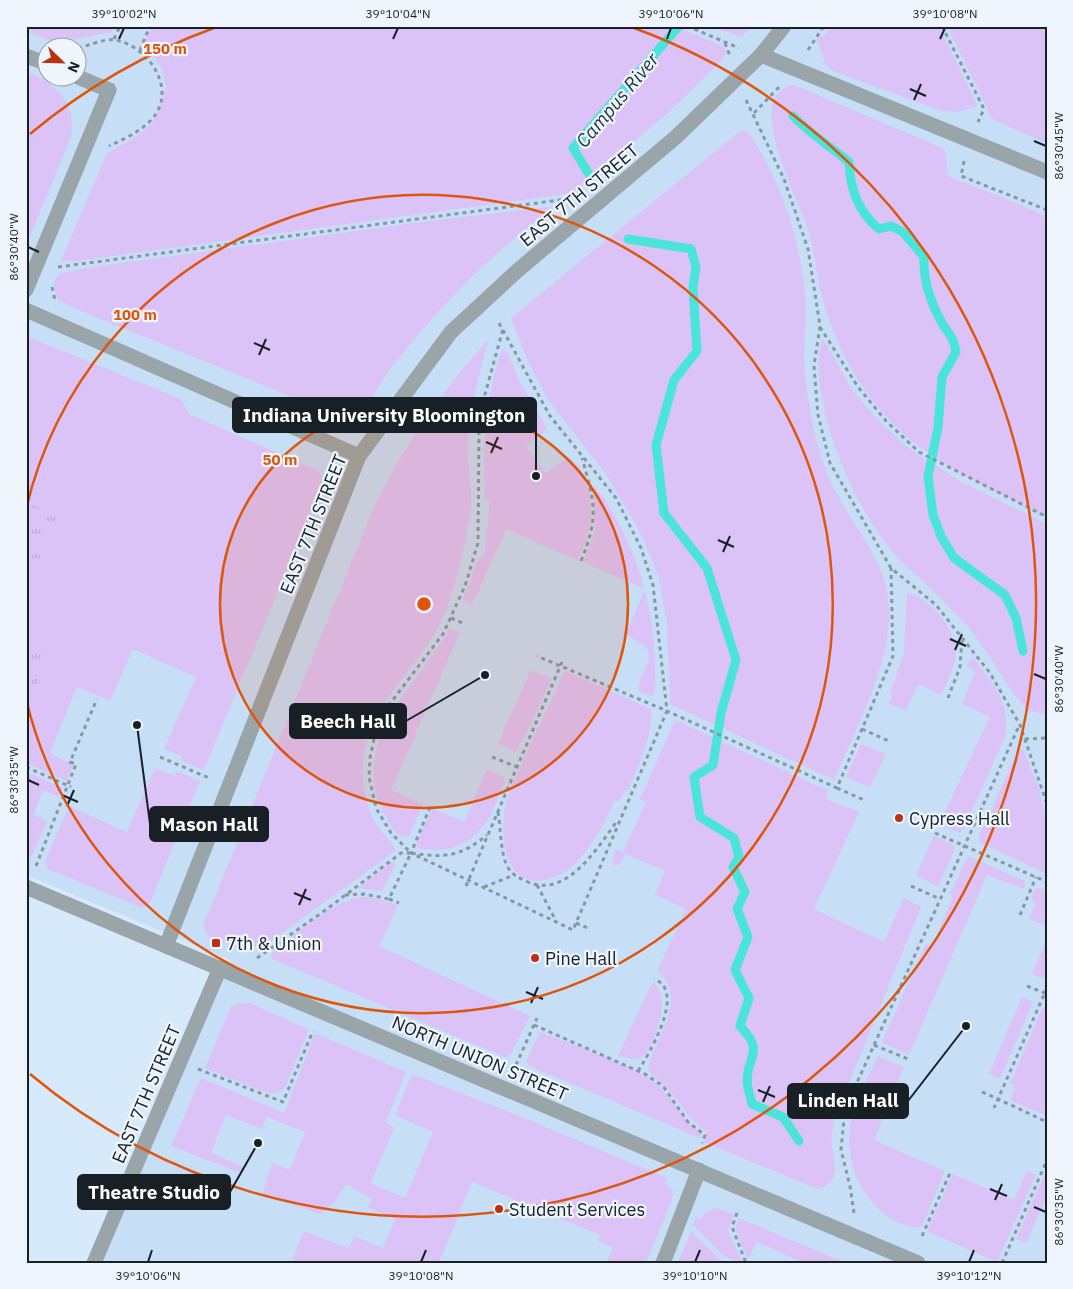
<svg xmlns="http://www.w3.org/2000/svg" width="1073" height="1289" viewBox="0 0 1073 1289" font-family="'IBM Plex Sans',sans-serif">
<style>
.built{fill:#c6dff7;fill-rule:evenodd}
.green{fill:#dbc3f7}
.park{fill:url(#park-tufts)}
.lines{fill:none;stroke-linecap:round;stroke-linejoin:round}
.stream{stroke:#4ae4d9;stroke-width:9}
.path{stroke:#8997a4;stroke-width:3;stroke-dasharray:4 4;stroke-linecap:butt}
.service{stroke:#99a5a9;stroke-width:15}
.minor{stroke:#99a5a9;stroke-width:15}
.tertiary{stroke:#99a5a9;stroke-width:15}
.ticks{fill:none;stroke:#181f25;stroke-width:2}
.ring{fill:none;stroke:#de560d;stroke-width:2.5}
.poi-dot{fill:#bb310e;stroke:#eef5fd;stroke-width:2}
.labels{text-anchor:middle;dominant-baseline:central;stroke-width:4.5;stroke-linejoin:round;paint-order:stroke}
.street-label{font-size:18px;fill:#181f25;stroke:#eef5fd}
.poi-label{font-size:18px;fill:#181f25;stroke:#eef5fd;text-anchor:start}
.water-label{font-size:19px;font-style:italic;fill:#1c3633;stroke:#eef5fd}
.centre{fill:#de560d;stroke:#eef5fd;stroke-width:2.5}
.ring-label{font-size:15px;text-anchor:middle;font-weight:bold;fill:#de560d;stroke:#eef5fd;stroke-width:4.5;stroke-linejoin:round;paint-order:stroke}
.leader{fill:none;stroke:#181f25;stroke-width:2}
.callout-dot{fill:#181f25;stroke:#eef5fd;stroke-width:2}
.callout{fill:#181f25;stroke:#181f25;stroke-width:2}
.callout-label{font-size:19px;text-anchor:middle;font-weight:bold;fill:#fff}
.neatline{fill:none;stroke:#181f25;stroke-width:2}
.ticks-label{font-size:12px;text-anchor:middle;fill:#181f25}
</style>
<defs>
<pattern id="park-tufts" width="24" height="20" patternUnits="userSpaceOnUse" patternTransform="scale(1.25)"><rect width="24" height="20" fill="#dbc3f7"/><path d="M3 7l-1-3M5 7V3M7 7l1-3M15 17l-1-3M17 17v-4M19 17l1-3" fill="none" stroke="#bba7d4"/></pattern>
</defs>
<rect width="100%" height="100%" fill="#d7eafc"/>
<path class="built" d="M 26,26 L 1047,26 L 1047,1263 L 102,1263 L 231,960 L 26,875 ZM 48,48 L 78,48 L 78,78 L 48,78 Z"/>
<g class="green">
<polygon points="26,26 115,26 112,32 55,43 26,31"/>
<polygon points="152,26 673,26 723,46 726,52 724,58 669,112 573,193 77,261 61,261 107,153 131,140 152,124 161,105 166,86 162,69 144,44"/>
<polygon points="710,26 751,26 742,37"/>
<polygon points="828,26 939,26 978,106 956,112 939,110 833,71 826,65 816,39 826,35"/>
<polygon points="947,26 1047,26 1047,143 993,120"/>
<path d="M 31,73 C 59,86 76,105 71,137 L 26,246 L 26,80 Z"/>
<path d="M 794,85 L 945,149 L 948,176 L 1047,216 L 1047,518 C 991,488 924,461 882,412 C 852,378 832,336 821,292 C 816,270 814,247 807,226 C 798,199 741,92 794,85 Z"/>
<path d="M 740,131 L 748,132 C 780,177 800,238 805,294 C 807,315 804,336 804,358 C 805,389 813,432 823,462 C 838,513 887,552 889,608 C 892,663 855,730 834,780 L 670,704 L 667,622 L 658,575 L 641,534 L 606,474 L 549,401 L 529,364 L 511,318 Z"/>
<path d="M 557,206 C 495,249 442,304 395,363 C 382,379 366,414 346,419 L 71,307 L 58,299 L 56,295 L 54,284 L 56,278 L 60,273 L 92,267 L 429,221 Z"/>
<polygon points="26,336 181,399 189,414 319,471 323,482 204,770 180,760 182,756 164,749 196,677 133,649 110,701 77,687 50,753 73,765 67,781 26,763 26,712 53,650 26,639"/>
<path d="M 489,339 C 479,374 469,409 468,447 C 468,463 470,479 471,496 C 471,527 455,592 442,620 C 417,672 368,702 363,765 C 362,785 366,806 376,824 C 381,833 394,841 395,851 L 267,944 L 240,949 L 207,935 L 203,926 L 374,507 C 404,446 443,389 489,339 Z"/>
<path d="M 824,340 L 853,391 L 884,426 L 910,449 L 960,481 L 1047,524 L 1047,715 L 1027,710 C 1005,685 990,653 968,627 C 954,612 940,597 925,583 C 915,574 904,566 895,555 C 854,508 808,404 821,341 Z"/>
<path d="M 502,349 L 508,353 L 519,380 L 544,423 L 546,430 L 526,446 L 545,473 L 568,458 C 589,468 593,502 590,523 C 589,535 583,549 577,560 L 506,529 L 472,605 L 463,600 L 479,557 L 484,557 L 490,501 L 485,500 C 482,448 485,399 502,349 Z"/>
<path d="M 594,485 C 640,546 658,617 655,692 L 653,696 L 640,692 L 638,687 L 649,659 L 647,647 L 626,634 L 645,589 L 583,562 L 595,532 Z"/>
<path d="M 907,593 C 927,594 956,630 956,650 C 956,665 948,681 941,695 L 919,684 L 906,710 L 889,704 L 893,694 L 890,692 L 904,653 Z"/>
<path d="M 450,629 L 460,632 L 391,790 L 423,804 L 410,834 L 407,837 C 395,838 390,824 385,815 C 345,744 418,683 450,629 Z"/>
<path d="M 971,659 L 974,659 C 994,685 1011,703 1005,737 L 964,829 L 960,833 L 939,824 L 990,717 L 962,704 L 975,671 L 967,666 Z"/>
<polygon points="531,670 552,679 524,738 515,752 498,744"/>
<path d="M 565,671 L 651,709 C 653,737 638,766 628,791 L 625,790 L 619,802 L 615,800 C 603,825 591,851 569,869 C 563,874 555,877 548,879 C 508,890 500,844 504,815 C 507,792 519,771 528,750 C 540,724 553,697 565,671 Z"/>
<path d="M 675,720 L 829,791 L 826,799 L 859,812 L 814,909 L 884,942 L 904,898 L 921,907 L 835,1117 C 833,1127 831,1136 832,1146 C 834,1164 842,1184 817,1189 L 704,1142 L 707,1132 C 684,1117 674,1088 651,1075 L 648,1067 C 655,1038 690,998 657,971 L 686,909 L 655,895 L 665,871 L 625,854 L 620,865 L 614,865 L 612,862 L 616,849 L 623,852 L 646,802 L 640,799 Z"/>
<polygon points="861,744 886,754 870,787 846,777"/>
<polygon points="1023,749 1039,788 1047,824 1047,874 979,842 979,836 1018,751"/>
<polygon points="155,768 175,776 177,771 200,781 150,903 145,907 140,907 48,869 45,861 69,806 127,832"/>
<path d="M 487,769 L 505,777 C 493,822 471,859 418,848 L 416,844 L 432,808 L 464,822 Z"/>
<polygon points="26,772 63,788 58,797 43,790 34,815 47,821 32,856 26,858"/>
<polygon points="934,836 952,844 955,849 938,887 916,875"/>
<polygon points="968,856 1024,881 1026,884 1023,889 987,875 909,1055 882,1042 926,944 932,947 953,896 950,894"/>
<polygon points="391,862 396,863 382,891 358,888"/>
<polygon points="1039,888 1047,890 1047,926 1029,919 1035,905 1031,897 1035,889"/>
<path d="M 362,897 L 374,898 L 398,905 L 379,946 L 530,1016 L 510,1056 L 505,1057 L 272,959 L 271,955 L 273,951 C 300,932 329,902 362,897 Z"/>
<polygon points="1047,939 1047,971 1044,979 1032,974"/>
<path d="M 653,981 C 658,987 662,994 662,1002 C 663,1015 652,1056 638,1059 C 632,1060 624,1057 618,1056 Z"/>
<polygon points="1022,997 1033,1002 1000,1079 989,1074"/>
<polygon points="251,1003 309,1030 285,1087 280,1092 269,1094 205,1068 231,1007 239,1003"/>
<polygon points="1042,1008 1047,1009 1047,1116 1010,1100 1015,1086 1010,1084"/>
<path d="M 540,1032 C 572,1045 628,1062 654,1082 C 673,1097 680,1117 701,1133 L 700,1138 L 529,1066 L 526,1061 Z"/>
<polygon points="315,1033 406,1072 386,1122 394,1128 371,1183 405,1198 433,1132 395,1115 412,1074 517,1115 667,1178 665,1183 673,1190 672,1200 646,1263 607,1263 613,1247 598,1241 600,1235 472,1182 439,1263 291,1263 304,1231 348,1248 355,1236 383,1248 395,1219 367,1207 372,1199 346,1184 334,1203 320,1214 262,1194 272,1163 290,1170 305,1132 267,1117 262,1129 226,1115 211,1153 243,1166 241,1173 171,1146 201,1078 284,1113"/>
<path d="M 878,1056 L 904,1067 L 874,1140 L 945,1171 L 922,1226 L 917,1228 C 871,1221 844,1171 850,1127 C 853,1103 868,1078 878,1056 Z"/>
<polygon points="1047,1169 1047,1196 1026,1243 1016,1239"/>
<polygon points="1027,1171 1036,1175 997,1262 928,1232 928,1229 953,1174 1014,1200"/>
<polygon points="717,1208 734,1214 728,1230 742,1263 724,1256 693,1225 696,1217 701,1219 707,1211"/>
<polygon points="739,1218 846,1263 804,1263 757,1242 748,1260 735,1229"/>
<polygon points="691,1231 721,1260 720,1263 678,1263"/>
</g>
<g class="park">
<polygon points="26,502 58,516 26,588"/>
<polygon points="26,639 53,650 26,712"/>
</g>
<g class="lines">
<g class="stream">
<path d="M 793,116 C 811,135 829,145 849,162 C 850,188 858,212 879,229 L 891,226 L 903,232 L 924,257 C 923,278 930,302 941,321 C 948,335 953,334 956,352 L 942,377 L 938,428 L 928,476 L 933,515 L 941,536 L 954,558 L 1005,595 L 1016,618 L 1023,651"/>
<polyline points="590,176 573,148 679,26"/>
<path d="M 628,239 L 691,249 L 696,267 L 693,287 L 697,351 L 674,380 L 656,445 L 664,513 L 707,568 L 736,660 L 721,713 L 713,765 L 694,777 L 700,817 L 734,838 L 739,857 L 733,867 L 745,892 L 737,909 L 748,937 L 735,970 L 749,998 L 740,1026 C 765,1052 748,1054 747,1080 C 747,1088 751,1097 752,1104 L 783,1117 L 799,1141"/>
</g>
<g class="path">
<polyline points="687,26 739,48"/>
<polyline points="942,26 984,109 978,122"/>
<polyline points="114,39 120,26"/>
<polyline points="725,43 730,56"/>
<path d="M 78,48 C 88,46 105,38 115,40 C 149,46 178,90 152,119 C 140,132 124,139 109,146"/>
<polyline points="140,50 150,26"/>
<polyline points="808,50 824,26"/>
<polyline points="746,100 784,179 808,249 820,326 814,366 818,415 830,463 891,568 936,605 990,673 1020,725 1047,804"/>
<polyline points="754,113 781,85"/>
<polyline points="964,161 961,176 1047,210"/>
<polyline points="58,267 567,199"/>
<polyline points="52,287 55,300"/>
<polyline points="499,323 550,416 616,498 641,548 653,585 667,711 837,788 893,656 891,568"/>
<polyline points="820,327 858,387 886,421 919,452 1047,517"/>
<polyline points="341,422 357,423"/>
<path d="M 581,561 C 599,517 595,503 582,458"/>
<polyline points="451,618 465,624"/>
<polyline points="948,698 960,667 962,638"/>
<polyline points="862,729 891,742"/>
<polyline points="1025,739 1047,738"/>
<polyline points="160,757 209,778"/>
<polyline points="492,757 517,767"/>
<polyline points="26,767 71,787"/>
<polyline points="837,788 864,800"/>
<polyline points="430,807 411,853 573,930 667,711 537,656"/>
<path d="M 498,812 C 501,829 500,850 507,866 C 512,875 519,878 528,882 C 567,899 598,847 617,821"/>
<polyline points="935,833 1047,882"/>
<polyline points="36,866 76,764 70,762 97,699"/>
<polyline points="537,885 556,921"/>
<polyline points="466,886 562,662"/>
<polyline points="911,886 940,899"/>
<polyline points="484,887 514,875"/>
<path d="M 345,895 L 364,894 L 389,899 L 411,853 C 445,858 460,857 487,835"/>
<polyline points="389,899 399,903"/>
<polyline points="1020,915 1036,877"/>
<polyline points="576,923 588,928"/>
<polyline points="257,958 327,909 401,853 411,853 391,833 376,808 369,777 370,758 374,739 389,705 443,634 465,586 478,543 479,431 484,398 503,329"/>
<polyline points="1027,986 1047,994"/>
<polyline points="1047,988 998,1099 1047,1122"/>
<polyline points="534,1025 645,1074 663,1086 688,1122 705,1135 702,1143"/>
<polyline points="874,1045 908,1059"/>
<polyline points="516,1065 537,1018"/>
<polyline points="198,1069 283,1102 313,1031"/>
<path d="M 638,1071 C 649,1054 687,991 654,979"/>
<polyline points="982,1092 998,1099 994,1108"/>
<polyline points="737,1213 732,1227 746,1263"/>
<polyline points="854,1213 850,1186 841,1150 845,1109 1019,726"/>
<polyline points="922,1236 950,1173"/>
<polyline points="1002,1263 1047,1160"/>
</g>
<g class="service">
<polyline points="26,56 48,64"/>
<polyline points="78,77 109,90"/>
<polyline points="663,1263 699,1170"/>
</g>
<g class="minor">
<polyline points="761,55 1047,172"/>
<polyline points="26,290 109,90"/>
<polyline points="26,310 359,456"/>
<polyline points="166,946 359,456 451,332 517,271 676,137 761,55 784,26"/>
<polyline points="94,1263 220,968"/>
</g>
<polyline class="tertiary" points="26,887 918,1263"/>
</g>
<path class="ticks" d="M 119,39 L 124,28M 393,39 L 398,28M 667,39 L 671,28M 940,39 L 945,28M 910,89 L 926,96M 914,100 L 921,84M 1034,141 L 1046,146M 28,247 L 39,252M 254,343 L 270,350M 259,355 L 266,339M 486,442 L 502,449M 491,453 L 498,437M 718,540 L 734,547M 723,552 L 730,536M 950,639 L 966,646M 955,650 L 962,634M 1034,674 L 1046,679M 28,780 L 39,785M 62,795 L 78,802M 67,806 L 74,790M 294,893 L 311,900M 299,905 L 306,889M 526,992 L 543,999M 531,1003 L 538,987M 758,1090 L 775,1097M 763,1102 L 770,1086M 990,1189 L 1007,1196M 995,1200 L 1002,1184M 1034,1207 L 1046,1212M 148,1262 L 152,1250M 421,1262 L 426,1250M 695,1262 L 700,1250M 969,1262 L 974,1250"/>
<circle cx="424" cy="604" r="204" fill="#de560d" fill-opacity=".12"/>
<g class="ring">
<circle cx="424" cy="604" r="204"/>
<path d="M26 509A409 409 0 1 1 26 699"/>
<path d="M30 134A613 613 0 0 1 214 28M634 28A613 613 0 1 1 30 1074"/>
</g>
<g class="poi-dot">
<circle cx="899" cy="818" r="5"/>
<rect x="211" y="938" width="10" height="10" rx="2.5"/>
<circle cx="535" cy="958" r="5"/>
<circle cx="499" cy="1209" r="5"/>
</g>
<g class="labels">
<g class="street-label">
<text transform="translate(579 195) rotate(-40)">EAST 7TH STREET</text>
<text transform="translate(313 524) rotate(-68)">EAST 7TH STREET</text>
<text transform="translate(480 1058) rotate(23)">NORTH UNION STREET</text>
<text transform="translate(146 1094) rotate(-67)">EAST 7TH STREET</text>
</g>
<g class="poi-label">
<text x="909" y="818">Cypress Hall</text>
<text x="226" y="943">7th &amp; Union</text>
<text x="545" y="958">Pine Hall</text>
<text x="509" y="1209">Student Services</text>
</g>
<g class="water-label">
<text transform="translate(617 100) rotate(-50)">Campus River</text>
</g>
</g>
<circle cx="424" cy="604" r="8" class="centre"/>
<g class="ring-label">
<text x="165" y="54">150 m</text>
<text x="135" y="320">100 m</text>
<text x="280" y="465">50 m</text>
</g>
<path class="leader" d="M536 476L536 415M485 675L406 721M137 725L150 824M966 1026L908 1101M258 1143L230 1192"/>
<g class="callout-dot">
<circle cx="536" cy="476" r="5"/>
<circle cx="485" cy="675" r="5"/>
<circle cx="137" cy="725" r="5"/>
<circle cx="966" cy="1026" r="5"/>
<circle cx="258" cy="1143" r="5"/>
</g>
<g class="callout">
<rect x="233" y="398" width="303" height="34" rx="5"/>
<rect x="290" y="704" width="116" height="34" rx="5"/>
<rect x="150" y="807" width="118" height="34" rx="5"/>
<rect x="788" y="1084" width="120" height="34" rx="5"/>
<rect x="78" y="1175" width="152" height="34" rx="5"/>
</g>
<g class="callout-label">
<text x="384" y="422">Indiana University Bloomington</text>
<text x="348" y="728">Beech Hall</text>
<text x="209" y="831">Mason Hall</text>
<text x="848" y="1107">Linden Hall</text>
<text x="154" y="1199">Theatre Studio</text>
</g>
<rect width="1073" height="1289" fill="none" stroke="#eef5fd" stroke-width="55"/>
<g transform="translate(62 62) rotate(113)"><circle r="24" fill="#eef5fd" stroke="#989fa7"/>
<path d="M0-4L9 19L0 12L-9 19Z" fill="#bb310e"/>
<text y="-8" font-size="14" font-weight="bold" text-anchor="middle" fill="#181f25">N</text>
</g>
<rect x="28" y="28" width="1018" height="1234" class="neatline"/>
<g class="ticks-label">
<text x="124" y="18">39°10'02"N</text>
<text x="398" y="18">39°10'04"N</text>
<text x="671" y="18">39°10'06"N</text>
<text x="945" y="18">39°10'08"N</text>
<text transform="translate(1059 146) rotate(-90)" y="4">86°30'45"W</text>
<text transform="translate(14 247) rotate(-90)" y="4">86°30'40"W</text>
<text transform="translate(1059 679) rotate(-90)" y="4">86°30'40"W</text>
<text transform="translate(14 780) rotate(-90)" y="4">86°30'35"W</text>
<text transform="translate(1059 1212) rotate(-90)" y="4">86°30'35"W</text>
<text x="148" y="1280">39°10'06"N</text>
<text x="421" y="1280">39°10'08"N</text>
<text x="695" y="1280">39°10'10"N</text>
<text x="969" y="1280">39°10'12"N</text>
</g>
</svg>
